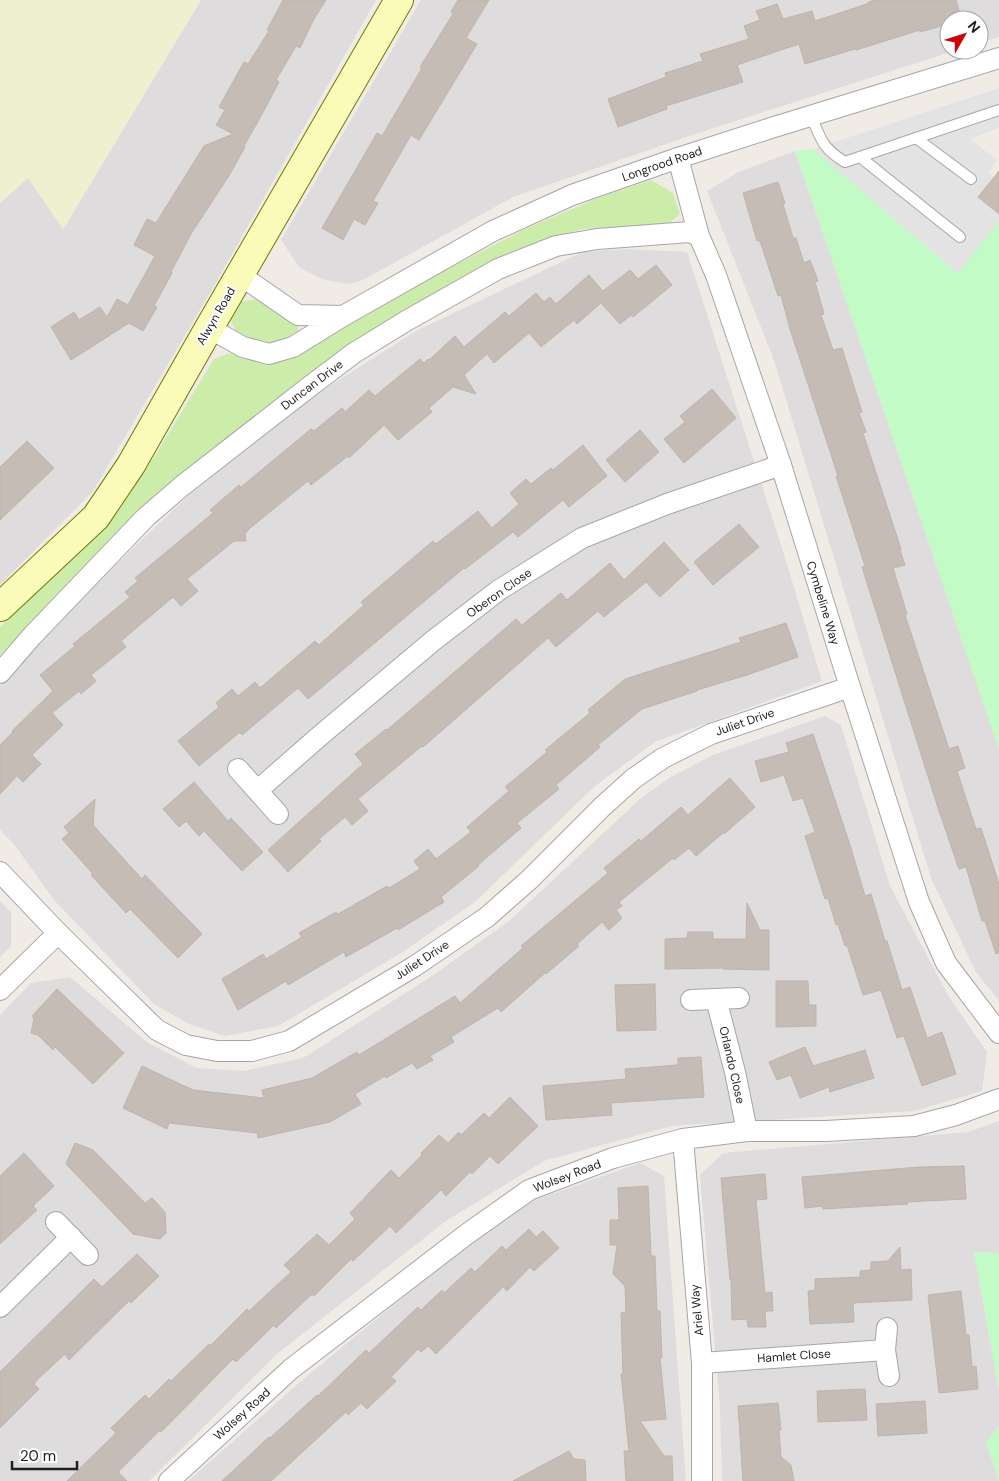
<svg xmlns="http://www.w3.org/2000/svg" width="999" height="1481" viewBox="0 0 999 1481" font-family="'DM Sans',sans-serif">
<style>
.residential{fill:#dedcdc}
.farmland{fill:#eef0d0}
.grass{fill:#ccecaa}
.park{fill:#c2fbc5}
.parking{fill:#e3e3e3}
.building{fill:#c5bcb5;stroke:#c3b3a7}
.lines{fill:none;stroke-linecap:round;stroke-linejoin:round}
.lane-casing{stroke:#a6a6a6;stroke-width:12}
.street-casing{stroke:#a6a6a6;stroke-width:22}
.secondary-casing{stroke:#727b01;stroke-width:30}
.lane{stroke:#fff;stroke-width:10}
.street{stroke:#fff;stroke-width:20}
.secondary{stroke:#fafbb8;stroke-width:28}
.labels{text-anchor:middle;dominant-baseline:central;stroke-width:4;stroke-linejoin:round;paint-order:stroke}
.street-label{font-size:12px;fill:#1f1f1f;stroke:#fff}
</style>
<rect width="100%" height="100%" fill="#f0ece5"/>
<g class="residential">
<polygon points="201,0 376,0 211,291 93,491 0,585 0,203 28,178 64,228"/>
<polygon points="421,0 999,0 999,37 979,43 979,20 949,20 949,50 957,50 695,134 513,197 363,280 350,284 325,280 300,268 281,240"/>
<polygon points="795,151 999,749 999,1001 976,972 931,878 774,360 707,191 738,172"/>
<polygon points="624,249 687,252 787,564 822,681 655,742 595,786 475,902 401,953 278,1026 225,1036 189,1024 154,1004 54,900 13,843 0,830 0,686 82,597 189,495 314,396 416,331 519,282 583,252"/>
<polygon points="825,716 841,725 890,886 949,997 987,1052 982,1091 914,1111 672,1126 544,1161 446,1221 277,1354 149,1481 0,1481 0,1015 31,983 70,977 148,1043 197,1068 244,1071 303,1058 429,978 509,921 641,798 671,777 713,755"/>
<polygon points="0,901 11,912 11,946 0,957"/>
<polygon points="999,1121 999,1253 974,1252 999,1390 999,1426 986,1442 999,1481 722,1481 720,1406 700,1175 723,1153 968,1132"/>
<polygon points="640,1163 664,1176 686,1481 188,1481 307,1376 472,1241 526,1203"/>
</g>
<polygon class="farmland" points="0,0 201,0 63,229 28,178 0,203"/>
<g class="grass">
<polygon points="651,180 673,193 680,214 667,225 582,229 518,250 438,292 333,357 250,419 169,484 74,577 0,655 0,627 82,547 122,504 156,454 214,359 230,353 246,358 294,355 367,315 444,271 525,229 598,198"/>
<polygon points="256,299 298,323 298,331 277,343 260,343 236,331 230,320 240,302"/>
</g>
<g class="park">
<polygon points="813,149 957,273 999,221 999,749 795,151"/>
<polygon points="974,1252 999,1253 999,1390"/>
<polygon points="999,1426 999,1481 986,1442"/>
</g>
<polygon class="parking" points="999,88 999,128 970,139 997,160 989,172 994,178 978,197 999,214 999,221 958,273 813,149"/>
<g class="building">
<polygon points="283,0 326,0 314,19 300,48 296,46 276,80 279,82 261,116 244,146 245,147 230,174 191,234 171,272 172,273 154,306 157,307 143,331 129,323 71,360 51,327 74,312 79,320 100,307 107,317 117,299 128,305 155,256 134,245 147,219 156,223 204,146 233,134 216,125 225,110 219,107 244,62 248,64 269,31 267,30"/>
<polygon points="458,0 489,0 466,38 477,44 419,140 411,135 373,201 378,203 365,225 354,219 343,240 322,228 377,133 382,136 422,68 420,67 453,14 451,12"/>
<polygon points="874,0 956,0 961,18 949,20 949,22 942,24 942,26 920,32 920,30 856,50 855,49 805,64 799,44 737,65 743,82 666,106 667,109 618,127 608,99 666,77 665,73 703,61 700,54 749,39 744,26 760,20 756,11 777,4 783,19 812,11 815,21 867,4 869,2"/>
<polygon points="999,171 999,214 978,197"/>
<polygon points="778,182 785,203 783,204 793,238 796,238 804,263 810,260 818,281 815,282 824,314 821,315 833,350 842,348 862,412 859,413 866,432 863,433 901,549 900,550 905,565 893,568 907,614 905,615 949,749 958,746 965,768 957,771 976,829 981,828 999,884 999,953 996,954 985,921 982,921 966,867 959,869 938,808 862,567 865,566 836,476 838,476 790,329 781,295 778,296 760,241 757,241 743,193"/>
<polygon points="656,265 672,285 633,317 631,315 620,324 601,303 577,324 574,320 541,347 529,333 494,363 487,354 464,375 476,394 453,387 429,408 432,412 398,440 384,425 349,458 348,456 311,485 308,481 249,529 245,534 246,541 234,541 187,579 198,591 181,606 173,597 121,641 126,647 91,675 96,681 81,694 79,691 52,713 63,725 32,755 41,764 23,782 17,776 0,794 0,745 13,732 12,731 53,691 40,675 75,646 73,644 130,597 125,592 138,581 135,578 213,513 210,510 239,485 241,487 311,429 314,431 342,408 345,412 369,390 375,396 420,359 424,363 428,359 429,360 455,336 464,347 505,312 509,316 536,293 544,302 550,297 556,304 589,275 603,291 630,270 638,279"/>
<polygon points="712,389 736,418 684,463 664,439 685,422 680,416"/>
<polygon points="640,430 659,452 625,482 606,460"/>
<polygon points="27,441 54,468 0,520 0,467"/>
<polygon points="583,445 607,476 569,507 563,500 518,537 513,532 465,569 464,568 308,699 298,688 242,735 240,732 199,766 178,741 219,707 216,703 232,689 238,696 255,682 260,688 315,641 319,645 364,605 361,602 433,541 436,544 478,511 492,528 519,504 510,493 526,479 531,484 551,468 553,470"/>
<polygon points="739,524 759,547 713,585 694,562"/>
<polygon points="664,542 689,570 660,597 646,582 604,617 598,611 556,647 548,638 423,747 422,746 358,799 368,811 352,825 345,817 319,839 321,841 288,872 268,850 363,764 355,754 386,729 387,730 516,619 522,625 561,593 567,600 610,563 624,580"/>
<polygon points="786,623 798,657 747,675 697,690 697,691 642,709 598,745 600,747 556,785 559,789 517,823 521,828 478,865 479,866 441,897 444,902 398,930 397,928 346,957 344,952 288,985 286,981 238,1010 222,979 263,954 266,959 302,937 299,933 336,912 338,914 387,886 389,888 420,869 414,861 428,849 436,859 471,832 467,827 509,791 505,787 547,752 545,750 590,713 588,710 625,679 741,642 739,638"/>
<polygon points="813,734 850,845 865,896 871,894 885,941 887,941 902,990 910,987 927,1038 942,1032 956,1074 922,1086 904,1036 897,1038 881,990 863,995 847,945 845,946 838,924 836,925 828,898 825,899 805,836 815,832 803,798 793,801 784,775 761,782 755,761 789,752 786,743"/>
<polygon points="730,778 755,807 724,834 723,833 696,856 689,848 674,860 673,858 619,902 622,906 616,910 622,918 609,930 602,922 577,944 579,946 546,974 545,973 501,1012 498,1008 451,1037 454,1042 430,1056 433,1060 417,1069 412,1063 386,1078 385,1076 355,1094 361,1104 330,1122 258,1138 257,1133 169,1123 167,1129 123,1108 142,1066 193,1090 264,1098 262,1090 312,1078 357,1052 359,1055 455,996 460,1003 523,948 521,946 608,873 604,868 639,839 641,841 681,807 688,815"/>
<polygon points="194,782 228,821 231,818 263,852 242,871 204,831 199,836 186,821 179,827 163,809"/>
<polygon points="95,799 93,825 142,879 145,875 202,934 178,958 130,909 126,913 91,875 93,874 62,839 69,833 64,827"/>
<polygon points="747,903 760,930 769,930 769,970 723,969 723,968 665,969 665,939 687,938 688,932 713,932 713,939 746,939"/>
<polygon points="776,981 808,981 809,1005 816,1005 816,1026 776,1027"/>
<polygon points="655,984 656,1030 617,1031 615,985"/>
<polygon points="57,989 124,1053 93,1084 55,1047 53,1050 38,1035 31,1033 34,1019 32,1016"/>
<polygon points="805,1047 813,1066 865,1050 874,1078 830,1092 829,1087 800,1098 791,1075 777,1080 769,1062"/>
<polygon points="701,1057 704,1097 611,1103 612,1115 546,1120 543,1086 626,1079 625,1069 678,1065 678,1058"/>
<polygon points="510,1097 538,1126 498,1164 490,1156 472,1174 470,1172 446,1196 441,1190 396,1233 390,1226 353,1261 351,1259 314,1296 312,1294 276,1328 274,1325 236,1362 233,1359 161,1432 159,1431 118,1472 127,1481 67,1481 116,1433 111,1428 145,1395 149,1399 169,1379 171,1381 209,1344 210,1346 247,1309 249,1311 291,1272 284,1265 317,1234 329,1245 355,1219 350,1213 391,1170 399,1178 422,1155 421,1153 439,1135 448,1143 459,1132 461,1135 484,1113 489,1118"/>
<polygon points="75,1143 93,1150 145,1203 152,1198 165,1212 166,1233 160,1239 133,1234 66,1164"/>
<polygon points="24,1153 54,1186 33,1206 37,1210 0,1244 0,1176"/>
<polygon points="964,1166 966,1199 907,1202 908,1204 823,1209 822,1206 805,1208 802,1177 919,1167"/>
<polygon points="765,1174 767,1199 756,1200 765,1293 772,1292 773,1311 765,1311 766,1327 748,1327 747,1319 732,1320 731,1280 730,1280 721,1178"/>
<polygon points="648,1186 651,1256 655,1256 657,1311 660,1311 662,1358 660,1358 666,1419 640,1421 664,1456 672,1456 673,1481 626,1481 624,1451 629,1451 621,1374 623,1374 621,1313 626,1312 625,1286 613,1274 617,1245 610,1245 610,1220 619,1220 618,1188"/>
<polygon points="529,1229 536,1237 543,1231 559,1248 534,1271 530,1267 507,1291 503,1287 436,1354 428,1346 421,1352 418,1349 391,1377 396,1381 367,1409 361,1403 348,1415 346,1412 271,1481 222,1481 269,1437 270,1438 317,1395 318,1396 366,1350 369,1353 418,1307 421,1310 442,1290 444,1293 471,1268 475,1272 502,1246 506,1250"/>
<polygon points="900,1247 901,1270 911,1269 912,1300 853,1303 854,1322 810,1324 808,1291 815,1290 815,1279 860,1277 860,1271 871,1270 871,1262 888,1261"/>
<polygon points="137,1254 159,1276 131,1303 129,1301 69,1360 65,1354 38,1379 34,1384 39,1389 0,1428 0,1372 94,1279 102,1287"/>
<polygon points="961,1291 966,1335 969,1335 972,1367 976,1366 978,1389 939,1393 928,1295"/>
<polygon points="865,1389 867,1420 818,1422 817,1391"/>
<polygon points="925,1401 927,1433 878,1436 876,1404"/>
<polygon points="778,1403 781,1430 779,1430 781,1457 791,1465 794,1481 743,1481 738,1406"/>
<polygon points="569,1451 574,1459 585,1460 586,1481 513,1481"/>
</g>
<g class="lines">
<defs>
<g id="lane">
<path d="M 811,116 C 821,139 822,148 845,162 L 999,110"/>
<polyline points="916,138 971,179"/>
<polyline points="860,157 960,237"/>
</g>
<g id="street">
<polyline points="678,158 699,236 716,275 781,465 850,687 919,902 946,963 999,1033"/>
<polyline points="343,316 493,231 572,195 678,158 771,128 999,58"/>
<polyline points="209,328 243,347 269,354 293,347 343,316 298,315 240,275"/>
<polyline points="0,673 32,636 146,517 182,486 309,387 354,353 406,321 498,269 556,246 597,239 689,232 699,236"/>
<polyline points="238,769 278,814"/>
<polyline points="258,790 322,734 434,640 499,590 582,538 667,504 781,465"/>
<polyline points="0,872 58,933 157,1030 186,1045 217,1051 252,1051 289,1041 415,966 487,917 529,880 602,807 633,779 663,758 711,734 850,687"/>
<polyline points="0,990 58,933"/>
<polyline points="716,999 735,1072 747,1131"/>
<polyline points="691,1000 739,998"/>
<polyline points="683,1139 702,1363 702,1481"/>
<polyline points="56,1222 88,1255"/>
<polyline points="0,1307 71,1237"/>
<polyline points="887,1328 885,1350 889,1376"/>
<polyline points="702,1363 885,1350"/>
<polyline points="169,1481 291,1369 467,1234 529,1190 613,1158 683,1139 747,1131 826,1131 914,1126 956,1115 999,1099"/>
</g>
<polyline id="secondary" points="0,607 96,517 131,465 209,328 399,0"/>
</defs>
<use href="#lane" class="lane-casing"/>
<use href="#street" class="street-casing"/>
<use href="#secondary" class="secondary-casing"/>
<use href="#lane" class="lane"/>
<use href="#street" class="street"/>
<use href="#secondary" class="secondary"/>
</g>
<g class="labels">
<g class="street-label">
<text transform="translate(662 164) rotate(-19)">Longrood Road</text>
<text transform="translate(216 316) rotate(-60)">Alwyn Road</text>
<text transform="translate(312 385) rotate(-37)">Duncan Drive</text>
<text transform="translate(499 593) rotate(-35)">Oberon Close</text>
<text transform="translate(823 603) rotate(73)">Cymbeline Way</text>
<text transform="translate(745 722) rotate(-19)">Juliet Drive</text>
<text transform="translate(422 960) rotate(-33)">Juliet Drive</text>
<text transform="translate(732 1065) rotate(77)">Orlando Close</text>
<text transform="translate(567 1176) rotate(-21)">Wolsey Road</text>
<text transform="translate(697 1310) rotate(-95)">Ariel Way</text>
<text transform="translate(794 1356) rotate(-4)">Hamlet Close</text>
<text transform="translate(242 1414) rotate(-42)">Wolsey Road</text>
</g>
</g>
<g transform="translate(964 35) rotate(51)"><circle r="24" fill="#ffffff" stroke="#a5a5a5"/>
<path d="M0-4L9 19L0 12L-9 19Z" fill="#cf0006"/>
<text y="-8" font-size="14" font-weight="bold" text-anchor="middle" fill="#1f1f1f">N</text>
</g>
<path d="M12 1461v8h65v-8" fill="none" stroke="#1f1f1f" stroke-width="2.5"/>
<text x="20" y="1461" font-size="15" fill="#1f1f1f" stroke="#ffffff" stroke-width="4" paint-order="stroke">20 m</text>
</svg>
